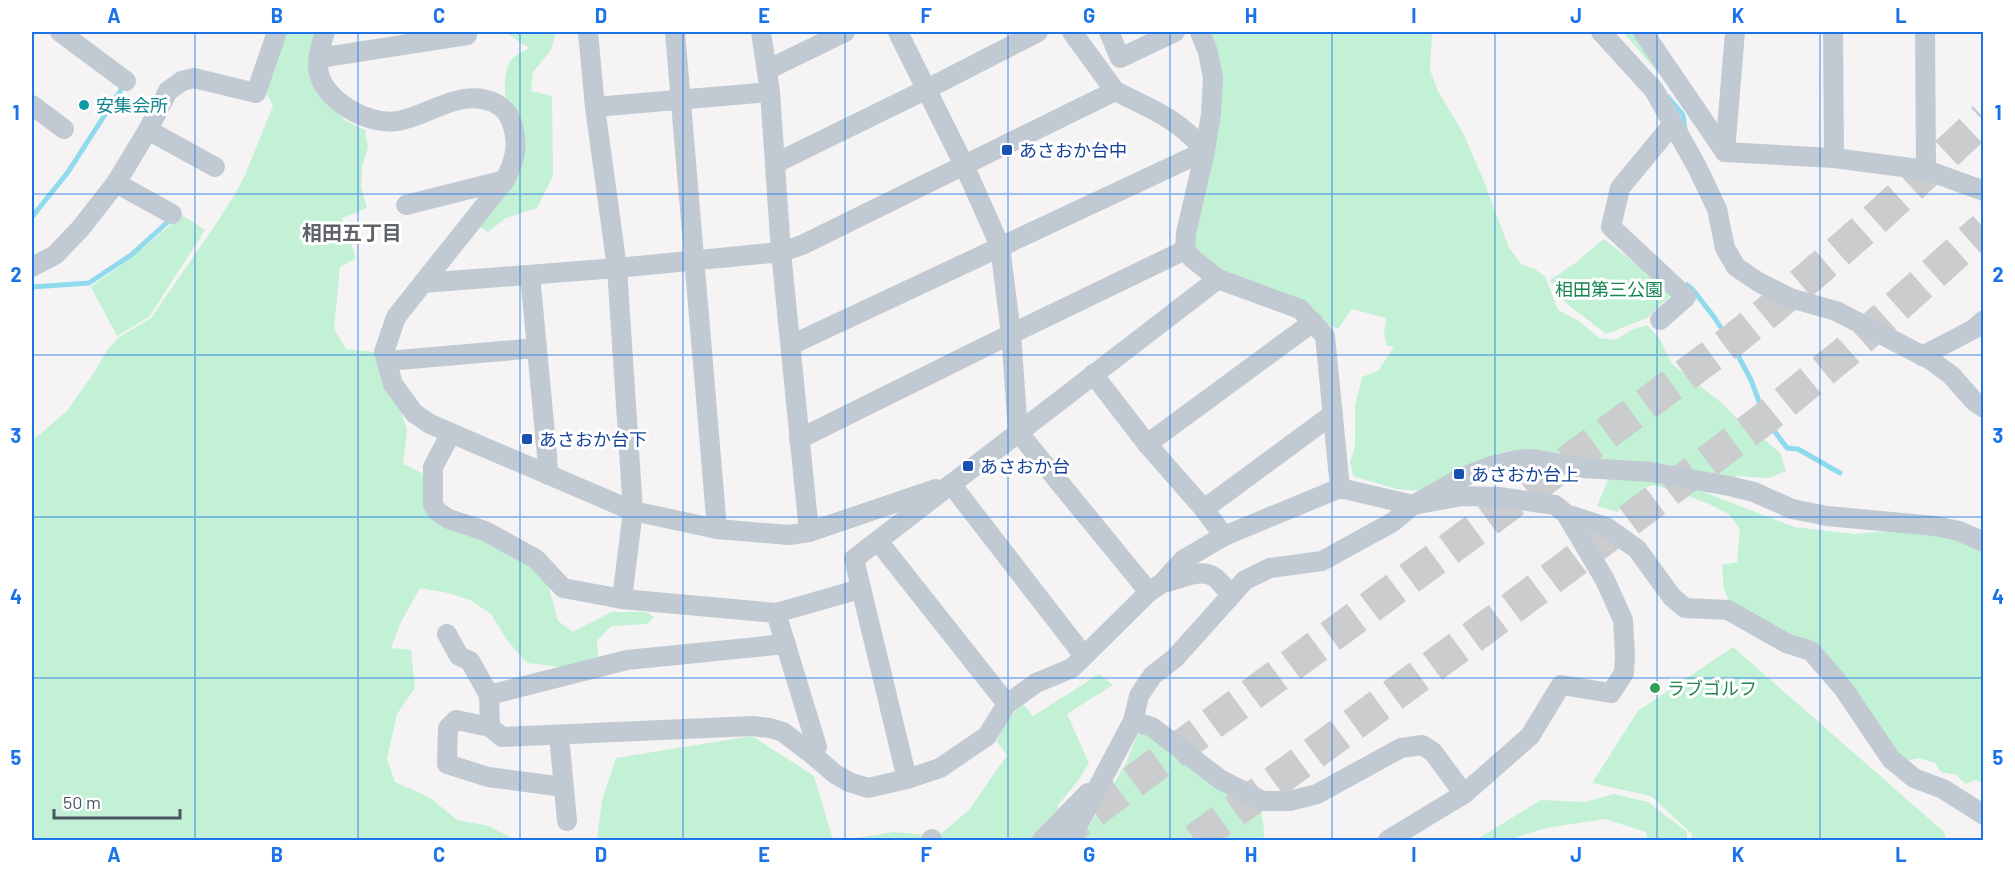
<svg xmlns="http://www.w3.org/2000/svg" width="2015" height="872" viewBox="0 0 2015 872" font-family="Barlow,'Noto Sans JP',sans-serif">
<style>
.green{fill:#c3f1d5}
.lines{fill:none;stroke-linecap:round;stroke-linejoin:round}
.stream{stroke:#90daee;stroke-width:5}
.motorway-tunnel{stroke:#caccce;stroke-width:33;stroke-dasharray:33 16;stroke-linecap:butt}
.minor{stroke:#c1cad2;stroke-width:20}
.grid{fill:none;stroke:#1a73e8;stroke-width:1.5;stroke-opacity:0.55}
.culture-dot{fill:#0f9aa8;stroke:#fff;stroke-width:2}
.transit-dot{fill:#1a4fb4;stroke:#fff;stroke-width:2}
.leisure-dot{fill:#2e9e5b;stroke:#fff;stroke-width:2}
.labels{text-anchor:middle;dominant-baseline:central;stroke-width:6;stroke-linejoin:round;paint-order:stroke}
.culture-label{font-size:18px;fill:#0d838f;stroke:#fff;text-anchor:start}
.transit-label{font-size:18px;fill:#164399;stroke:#fff;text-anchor:start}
.park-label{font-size:18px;fill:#17864f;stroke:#fff}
.leisure-label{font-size:18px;fill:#27864d;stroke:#fff;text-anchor:start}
.neighbourhood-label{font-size:20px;font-weight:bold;fill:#5f6368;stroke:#fff}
.neatline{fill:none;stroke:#1a73e8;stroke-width:2}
.grid-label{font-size:20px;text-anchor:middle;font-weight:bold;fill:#1a73e8}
</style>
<rect width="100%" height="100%" fill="#f5f3f3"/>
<g class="green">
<polygon points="283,32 318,32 325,101 346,121 365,130 368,147 362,167 361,187 367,208 342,218 356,258 340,267 334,329 346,349 374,352 389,391 401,411 407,430 403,464 428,476 432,511 512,552 546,577 558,621 573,632 611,612 646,612 654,617 647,624 611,626 597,641 598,657 561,667 527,663 507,640 491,614 470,600 448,593 420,588 401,622 391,648 411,650 415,688 397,714 387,759 395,782 429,797 457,820 489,826 515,840 32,840 32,441 67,411 94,373 107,350 118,338 151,318 214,227 235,194 245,175 273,106 264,88"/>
<path d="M 508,32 L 556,32 L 551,50 L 533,72 L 531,91 L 552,96 L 553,176 L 537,208 L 506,218 L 488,232 L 476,225 L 518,165 C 514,140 494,76 513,58 C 517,54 524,51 529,48 L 508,34 Z"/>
<polygon points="1203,32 1432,32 1430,70 1438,91 1463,133 1483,179 1509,248 1522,265 1533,268 1545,276 1558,310 1579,321 1599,338 1615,340 1634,329 1647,325 1660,339 1672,364 1723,404 1741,423 1752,429 1780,453 1786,471 1769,478 1738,476 1724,480 1698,474 1665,464 1614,464 1547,453 1512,450 1487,457 1461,468 1423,491 1396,489 1353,476 1350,462 1355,447 1355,406 1362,377 1379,370 1394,346 1387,346 1384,334 1386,318 1352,309 1338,329 1323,322 1295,303 1198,258 1192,238 1209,161"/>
<polygon points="1623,32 1635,32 1667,83"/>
<polygon points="182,215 205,230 149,317 117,336 91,287 137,253"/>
<polygon points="1604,239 1673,293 1647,318 1606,334 1561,299 1550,280 1574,264"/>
<polygon points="1610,475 1678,482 1794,527 1854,534 1911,529 1958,539 1983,553 1983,783 1976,780 1965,784 1957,775 1941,772 1935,763 1919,758 1906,761 1895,756 1846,686 1730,604 1724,589 1722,565 1737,562 1740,529 1729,514 1711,505 1676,491 1652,485 1643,489 1617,512 1597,506"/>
<polygon points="1733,647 1944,832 1946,840 1692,840 1692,834 1651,796 1592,783 1638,711"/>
<polygon points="1099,674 1113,685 1067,714 1089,763 1077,782 1058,805 1057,814 1067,838 1065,840 843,840 894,832 938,836 969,810 1007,755 997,742 1004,725 1022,703 1033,716"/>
<path d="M 1144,732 L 1261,805 C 1261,820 1266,826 1263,840 L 1081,840 L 1126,763 L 1137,735 Z"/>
<polygon points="752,736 814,776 833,840 597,840 602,800 616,758"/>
<polygon points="1614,794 1648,802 1687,832 1687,840 1647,840 1646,832 1605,819 1546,828 1508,840 1476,840 1541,800 1585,802"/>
</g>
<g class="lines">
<g class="stream">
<polyline points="1668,97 1683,115 1685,130"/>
<polyline points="32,217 68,172 124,85"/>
<polyline points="1687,285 1693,290 1714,317 1734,348 1751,380 1766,420 1787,448 1798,449 1840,473"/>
<polyline points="32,287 89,283 131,255 171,219"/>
</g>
<g class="motorway-tunnel">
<path d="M 1054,840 L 1733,340 C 1821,270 1903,195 1984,118"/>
<polyline points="1195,840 1496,620 1768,416 1846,352 1984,228"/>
</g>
<g class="minor">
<polyline points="60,32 126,81"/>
<path d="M 325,32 C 322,42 317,56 318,67 C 320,100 369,126 398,121 C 430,115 462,87 495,103 C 506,109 510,116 513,127 C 519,147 514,162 505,180 L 396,317 L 384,352 L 393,384 L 414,413 L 430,424 L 633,511 L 717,529 L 789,535 L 809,532 L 936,489 L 942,491"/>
<polyline points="588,32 595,107 617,268 633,511 622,599"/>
<polyline points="675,32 717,529"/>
<polyline points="761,32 770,92 781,252 809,532"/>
<polyline points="898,32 964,165 1000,246 1011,334 1018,432 1149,592"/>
<polyline points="1072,32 1115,91"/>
<polyline points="1109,32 1120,58 1175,32"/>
<polyline points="1200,32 1208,52 1213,78 1211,114 1205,151 1186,233 1185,250 1193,259 1218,279 1300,309 1325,336 1340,488"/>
<polyline points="1601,32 1654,90 1697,167 1717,209 1725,248 1736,267 1760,283 1790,298 1836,311 1929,359 1951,375 1974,401 1984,408"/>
<polyline points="1643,32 1725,152"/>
<polyline points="1833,32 1834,158"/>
<polyline points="1925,32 1926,170"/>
<polyline points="319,58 467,35 466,32"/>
<polyline points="767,70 845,32"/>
<polyline points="32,105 64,129"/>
<polyline points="595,107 770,92"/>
<polyline points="148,130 215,167"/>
<polyline points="1725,152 1834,158 1926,170 1984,191"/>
<polyline points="1725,152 1735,32"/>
<polyline points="776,163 927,89 1038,32"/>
<polyline points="116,183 172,214"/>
<polyline points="406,205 505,180"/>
<polyline points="32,267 55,255 80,229 116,183 148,130 168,91 182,81 194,78 256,93 277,32"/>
<polyline points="530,275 547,455 548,475"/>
<path d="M 423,283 L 617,268 L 781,252 L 802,245 L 1115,91 C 1151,109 1179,119 1205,151"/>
<polyline points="1660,320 1686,297 1611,227 1620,188 1672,125"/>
<polyline points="791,345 1205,151"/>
<polyline points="1922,356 1974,329 1984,320"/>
<polyline points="387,361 537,348"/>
<polyline points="1093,374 1147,444 1204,509 1224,536"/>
<polyline points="451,433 433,467 433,505 438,512 449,519 485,531 536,559 563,588 622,599 776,613 860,589"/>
<polyline points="799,439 1011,334 1185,250"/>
<polyline points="1147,444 1313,322"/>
<polyline points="951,484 1084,656"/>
<polyline points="1204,509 1333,414"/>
<polyline points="878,541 1007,704"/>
<path d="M 1162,583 C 1177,581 1196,569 1210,575 C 1218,577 1225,589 1231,595"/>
<polyline points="776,613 817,747 813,755"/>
<polyline points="447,634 459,656 470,661 489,695 490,727 502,737 752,726 770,728 783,732 813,755 835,774 849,782 868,788 907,779 940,768 987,736 1007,704 1036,683 1072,668 1149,592 1162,583 1183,560 1224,536 1340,488 1413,505 1462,496 1499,497 1555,505 1566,514 1606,527 1637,549 1672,597 1685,608 1728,610 1786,643 1811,651 1843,688 1891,759 1914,778 1943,789 1984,815"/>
<polyline points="489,695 627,660 786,644"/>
<polyline points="1133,721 1152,727 1221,780 1263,801 1290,801 1317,794 1401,748 1422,745 1433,752 1464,794"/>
<polyline points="490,727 456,720 448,728 447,764 488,777 563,787"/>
<polyline points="559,735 567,821"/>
<polyline points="907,779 854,559 1218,279"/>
<polyline points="931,840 932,839"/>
<polyline points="1042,840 1088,793"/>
<polyline points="1070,840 1133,721 1139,696 1144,688 1153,675 1175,658 1245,580 1270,568 1322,561 1393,522 1413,505 1440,490 1463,477 1491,466 1516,460 1533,459 1584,468 1651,472 1729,486 1754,492 1792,509 1827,516 1935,526 1959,531 1984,542"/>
<polyline points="1388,840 1464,794 1530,736 1561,685 1611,693 1624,673 1625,656 1623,620 1605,580 1566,514"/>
</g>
</g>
<path class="grid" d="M 195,32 L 195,840M 358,32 L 358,840M 520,32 L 520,840M 683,32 L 683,840M 845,32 L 845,840M 1008,32 L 1008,840M 1170,32 L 1170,840M 1332,32 L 1332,840M 1495,32 L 1495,840M 1657,32 L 1657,840M 1820,32 L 1820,840M 32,194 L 1984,194M 32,355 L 1984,355M 32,517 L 1984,517M 32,678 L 1984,678"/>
<circle class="culture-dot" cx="84" cy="105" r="6"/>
<g class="transit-dot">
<rect x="1001" y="144" width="12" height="12" rx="3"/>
<rect x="521" y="433" width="12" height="12" rx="3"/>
<rect x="962" y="460" width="12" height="12" rx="3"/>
<rect x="1453" y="468" width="12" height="12" rx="3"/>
</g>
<circle class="leisure-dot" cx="1655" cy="688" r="6"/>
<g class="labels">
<g class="culture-label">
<text x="96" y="105">安集会所</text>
</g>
<g class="transit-label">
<text x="1019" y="150">あさおか台中</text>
<text x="539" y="439">あさおか台下</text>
<text x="980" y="466">あさおか台</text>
<text x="1471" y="474">あさおか台上</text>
</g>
<g class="park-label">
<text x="1609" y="289">相田第三公園</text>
</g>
<g class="leisure-label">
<text x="1667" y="688">ラブゴルフ</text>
</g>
<g class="neighbourhood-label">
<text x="352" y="232">相田五丁目</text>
</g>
</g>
<rect width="2015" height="872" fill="none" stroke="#ffffff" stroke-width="66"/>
<path d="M54 809v9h126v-9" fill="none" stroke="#4a5661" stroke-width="3"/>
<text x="63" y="809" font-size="18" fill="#4a5661" stroke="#ffffff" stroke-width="4.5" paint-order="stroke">50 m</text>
<rect x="33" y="33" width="1949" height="806" class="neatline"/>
<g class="grid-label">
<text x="114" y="23">A</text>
<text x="277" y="23">B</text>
<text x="439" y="23">C</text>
<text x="601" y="23">D</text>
<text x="764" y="23">E</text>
<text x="926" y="23">F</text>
<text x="1089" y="23">G</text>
<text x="1251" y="23">H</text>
<text x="1414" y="23">I</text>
<text x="1576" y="23">J</text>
<text x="1738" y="23">K</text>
<text x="1901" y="23">L</text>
<text x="16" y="120">1</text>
<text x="1998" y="120">1</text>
<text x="16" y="282">2</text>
<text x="1998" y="282">2</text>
<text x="16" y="443">3</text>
<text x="1998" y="443">3</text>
<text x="16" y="604">4</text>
<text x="1998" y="604">4</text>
<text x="16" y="765">5</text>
<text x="1998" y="765">5</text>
<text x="114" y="862">A</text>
<text x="277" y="862">B</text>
<text x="439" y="862">C</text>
<text x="601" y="862">D</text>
<text x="764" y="862">E</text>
<text x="926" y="862">F</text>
<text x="1089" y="862">G</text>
<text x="1251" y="862">H</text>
<text x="1414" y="862">I</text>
<text x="1576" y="862">J</text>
<text x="1738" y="862">K</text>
<text x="1901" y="862">L</text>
</g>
</svg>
